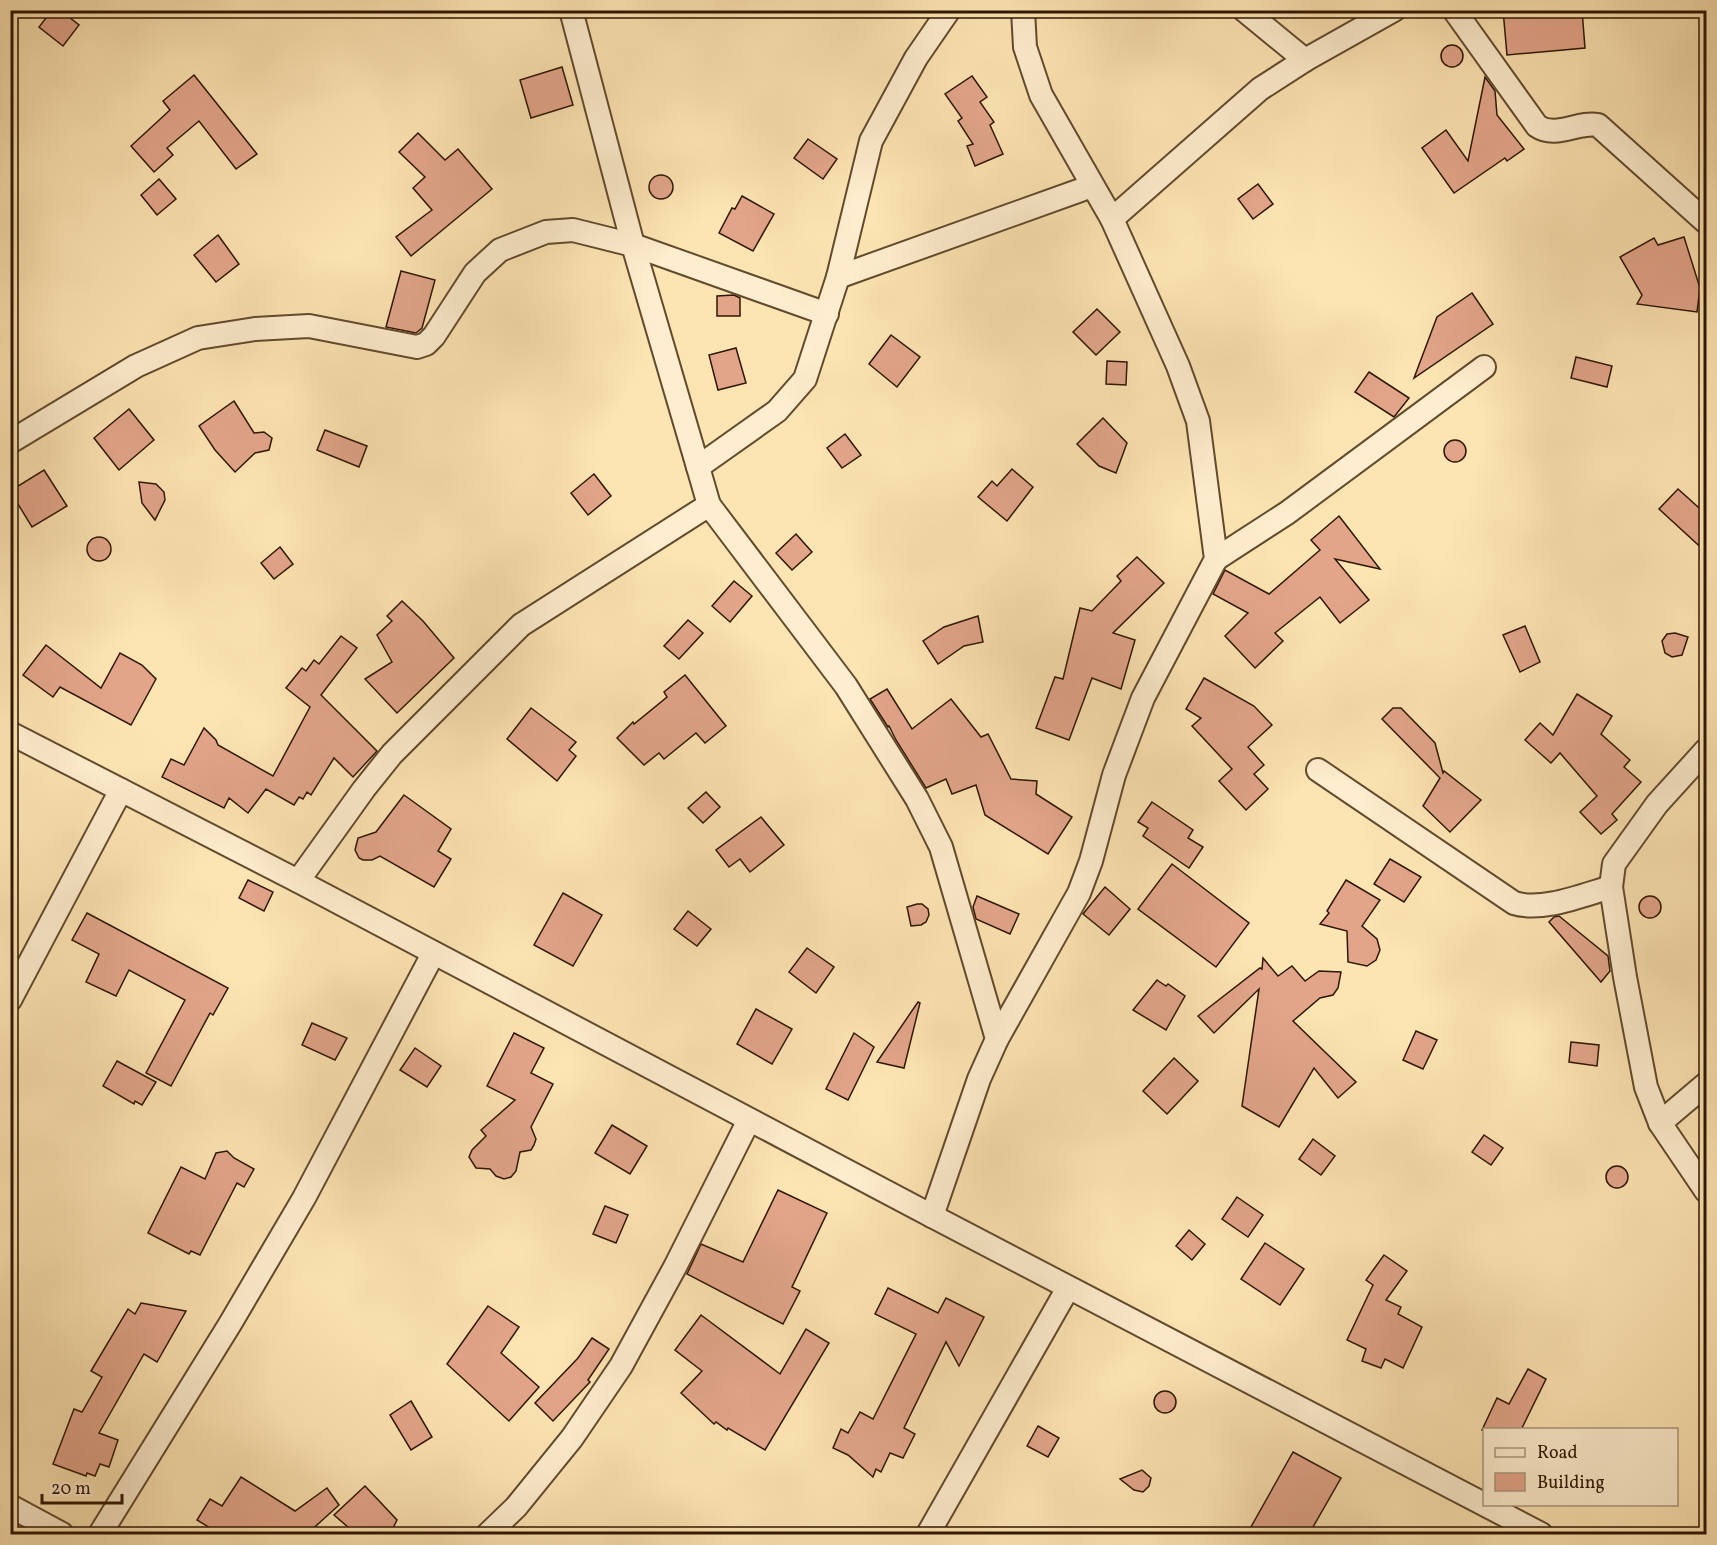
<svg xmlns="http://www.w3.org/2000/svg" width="1717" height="1545" viewBox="0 0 1717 1545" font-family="Vollkorn,serif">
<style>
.building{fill:#e2a58a;stroke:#2f1700;stroke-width:1.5}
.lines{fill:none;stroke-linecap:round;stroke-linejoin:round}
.minor-casing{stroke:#624a2d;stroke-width:26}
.minor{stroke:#feedce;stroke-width:22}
</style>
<rect width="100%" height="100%" fill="#fde4b3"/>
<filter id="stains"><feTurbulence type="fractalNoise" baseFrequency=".00333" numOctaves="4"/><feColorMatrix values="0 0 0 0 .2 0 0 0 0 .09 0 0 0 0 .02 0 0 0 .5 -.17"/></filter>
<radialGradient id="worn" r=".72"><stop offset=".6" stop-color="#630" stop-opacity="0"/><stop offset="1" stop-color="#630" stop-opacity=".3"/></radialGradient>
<g class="building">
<polygon points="52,10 60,10 79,25 63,46 39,27"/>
<polygon points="1503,10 1582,10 1585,48 1507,55"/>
<circle cx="1452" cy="56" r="11"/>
<polygon points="562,67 573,105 531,118 520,80"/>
<polygon points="194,75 257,154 236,169 199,121 167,148 173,155 154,172 131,146 170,110 163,101"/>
<polygon points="972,76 987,97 980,102 994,122 990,125 1003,154 975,166 967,146 973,144 958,121 962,118 945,94"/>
<polygon points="1485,77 1495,91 1497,115 1524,149 1507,161 1505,158 1454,193 1422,148 1446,130 1468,161"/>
<polygon points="418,133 445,160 458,149 492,189 411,256 396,237 432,210 413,188 425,177 399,152"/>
<polygon points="808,139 837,159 823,179 794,158"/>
<circle cx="661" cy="187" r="12"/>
<polygon points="159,179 176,199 157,215 141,195"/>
<polygon points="1258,184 1273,204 1253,219 1238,199"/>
<polygon points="742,196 774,214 753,251 719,233 732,208 735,209"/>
<polygon points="218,235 239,264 216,282 194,255"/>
<polygon points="1684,237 1700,288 1697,312 1637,304 1642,295 1620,257 1654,238 1658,245"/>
<polygon points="401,271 435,280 422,328 416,333 386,327"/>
<polygon points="1472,293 1493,324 1414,378 1437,317"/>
<polygon points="734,295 740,298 740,316 717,316 717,296"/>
<polygon points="1097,309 1120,332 1096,355 1073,332"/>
<polygon points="891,335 920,357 897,387 869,364"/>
<polygon points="736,348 746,383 718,390 709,355"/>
<polygon points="1576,357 1612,366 1607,387 1571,378"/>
<polygon points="1107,361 1127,362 1126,385 1106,384"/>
<polygon points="1369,372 1409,398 1394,417 1355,392"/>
<polygon points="234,401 254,433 264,432 272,438 269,450 255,453 235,472 215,450 199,426"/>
<polygon points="129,409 154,440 119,470 94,438"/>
<polygon points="1103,418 1127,443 1116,473 1099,466 1077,444"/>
<polygon points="325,430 367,446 359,467 317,450"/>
<polygon points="845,434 861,455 842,468 827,448"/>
<circle cx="1455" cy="451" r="11"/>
<polygon points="1012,469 1033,487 1007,521 978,497 992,481 997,486"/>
<polygon points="44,470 67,506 32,527 10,491"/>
<polygon points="594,474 611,496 588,515 571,493"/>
<polygon points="139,482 156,484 164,492 165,500 155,520 142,503"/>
<polygon points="1678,489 1707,515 1707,553 1659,509"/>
<polygon points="1339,516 1380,569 1335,559 1369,600 1340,623 1320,597 1275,633 1283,641 1255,668 1225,636 1248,613 1213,594 1225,570 1269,594 1320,550 1311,540"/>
<polygon points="796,534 812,552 792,570 776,553"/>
<circle cx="99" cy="549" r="12"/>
<polygon points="280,547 293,564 274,579 261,563"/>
<polygon points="1137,557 1164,583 1113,633 1135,640 1121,689 1092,678 1069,740 1036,728 1055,677 1063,679 1080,608 1092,611 1121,581 1117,576"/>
<polygon points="734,581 752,596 730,622 712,606"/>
<polygon points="402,601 423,621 454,658 397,713 365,679 392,662 377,635 392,621 387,616"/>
<polygon points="978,616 983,642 964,646 938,664 923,641 944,627"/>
<polygon points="688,620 703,633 679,659 664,646"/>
<polygon points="1525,626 1540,662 1520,672 1503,635"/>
<polygon points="1675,633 1688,637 1682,655 1672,657 1665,653 1662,641 1667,634"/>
<polygon points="341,636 357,648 321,695 377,751 353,777 334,758 311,795 307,792 303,799 299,797 294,805 266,789 248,813 229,798 224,808 162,777 171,759 184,765 204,728 216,740 218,745 273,776 310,707 286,688 302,668 306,671 314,660 319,664"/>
<polygon points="46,645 101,688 120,653 142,665 156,679 131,725 60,687 53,697 23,675"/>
<polygon points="685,675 726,726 705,743 696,733 664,759 659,753 644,765 617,738 633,722 634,724 667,697 664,692"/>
<polygon points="1204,678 1254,706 1272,725 1248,747 1264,765 1254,774 1268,789 1246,810 1219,781 1232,769 1192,726 1201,718 1186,709"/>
<polygon points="887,689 912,729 951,699 981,737 988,734 1011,779 1037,781 1036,794 1072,817 1048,854 985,815 976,785 952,794 946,779 926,788 896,740 889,726 888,727 870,699"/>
<polygon points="1577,694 1612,716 1601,734 1630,760 1624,767 1641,782 1612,814 1617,820 1601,834 1580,812 1597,796 1560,753 1551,763 1525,740 1540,723 1553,735"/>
<polygon points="531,708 576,742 569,750 576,756 557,781 507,739"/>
<polygon points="1393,708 1401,708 1435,743 1443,773 1444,771 1481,800 1450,832 1423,806 1440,778 1382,719"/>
<polygon points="706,792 720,807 703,823 688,808"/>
<polygon points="404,795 451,829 438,851 451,859 434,887 380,856 372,860 363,860 359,858 355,850 358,838 376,832"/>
<polygon points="1152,802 1193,830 1188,838 1203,847 1189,868 1143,836 1148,828 1138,822"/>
<polygon points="761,817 784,845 750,872 740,859 729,867 716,850"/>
<polygon points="1390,859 1421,877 1404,902 1374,884"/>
<polygon points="1172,864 1249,923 1216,967 1138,909"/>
<polygon points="248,880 273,892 264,911 239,898"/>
<polygon points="1346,880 1380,900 1362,926 1377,939 1380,950 1376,960 1367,966 1348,962 1347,931 1320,924 1329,913 1327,911"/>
<polygon points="1105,887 1130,909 1109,935 1083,914"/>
<polygon points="563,893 602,915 573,966 534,945"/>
<polygon points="977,896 1019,914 1010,934 976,919 973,907"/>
<circle cx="1650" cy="907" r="11"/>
<polygon points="917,904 922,904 928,909 929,915 926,922 921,925 911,926 907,907"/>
<polygon points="688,911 711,929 697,946 674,929"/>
<polygon points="87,913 228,988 213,1015 210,1013 171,1086 146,1073 185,1000 129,970 116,996 86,982 99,954 72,940"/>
<polygon points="1559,916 1608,956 1610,971 1601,982 1549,922 1554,917"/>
<polygon points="807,948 834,967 816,993 789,972"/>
<polygon points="1263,958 1278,976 1292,966 1305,981 1319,971 1341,972 1338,988 1333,995 1320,998 1293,1021 1356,1082 1338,1098 1314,1068 1279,1127 1242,1106 1259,989 1214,1033 1198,1016 1260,968 1262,969"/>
<polygon points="1157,980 1166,986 1168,984 1185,996 1166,1030 1133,1010"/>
<polygon points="918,1002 920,1003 904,1068 877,1062"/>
<polygon points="756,1009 792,1029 772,1064 737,1044"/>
<polygon points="312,1023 347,1038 335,1060 302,1045"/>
<polygon points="1416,1031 1437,1040 1423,1069 1403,1060"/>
<polygon points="514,1033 544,1048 531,1073 553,1084 531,1127 536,1139 534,1145 531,1150 520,1152 516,1171 511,1177 504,1179 496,1176 490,1169 476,1168 469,1157 472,1150 486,1136 481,1130 515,1100 487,1086"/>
<polygon points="854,1033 874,1047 848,1100 826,1089"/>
<polygon points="1571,1042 1599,1045 1597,1066 1569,1062"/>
<polygon points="415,1048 441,1066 427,1087 400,1070"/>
<polygon points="1174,1058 1198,1081 1167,1114 1143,1091"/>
<polygon points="117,1061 156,1082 142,1105 135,1101 134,1104 103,1086"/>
<polygon points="612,1125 647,1146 630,1174 595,1153"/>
<polygon points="1484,1135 1503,1148 1491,1165 1472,1152"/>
<polygon points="1313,1139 1335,1156 1321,1175 1299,1159"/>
<polygon points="227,1151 234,1158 254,1169 244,1187 237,1183 200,1255 191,1251 189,1254 148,1233 181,1167 205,1179 216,1153"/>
<circle cx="1617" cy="1177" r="11"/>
<polygon points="778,1190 827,1213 792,1287 800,1291 783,1324 687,1274 701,1244 743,1262"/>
<polygon points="1237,1197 1263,1215 1248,1237 1222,1219"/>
<polygon points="605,1206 628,1215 616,1243 593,1234"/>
<polygon points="1189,1230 1205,1244 1192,1260 1176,1246"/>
<polygon points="1265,1243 1304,1269 1280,1305 1241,1279"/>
<polygon points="1384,1255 1407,1271 1386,1300 1401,1307 1398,1314 1422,1327 1403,1368 1385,1359 1381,1368 1362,1361 1366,1349 1347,1340 1373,1285 1366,1280"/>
<polygon points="888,1288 938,1313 946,1298 984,1317 959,1366 946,1342 904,1428 915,1434 903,1458 890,1453 881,1472 876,1469 873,1477 848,1455 833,1448 841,1429 848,1433 860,1412 873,1419 916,1334 875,1314"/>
<polygon points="141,1303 186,1311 157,1362 144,1354 99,1433 118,1440 109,1467 100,1464 95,1476 87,1473 86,1476 53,1464 74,1409 82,1412 102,1377 91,1371 128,1309 135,1314"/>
<polygon points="488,1306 519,1327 501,1353 539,1387 509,1421 447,1364"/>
<polygon points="701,1315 780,1374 806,1329 829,1343 765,1450 728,1428 727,1430 716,1422 714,1424 681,1393 702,1371 675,1350"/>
<polygon points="592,1338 609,1349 588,1380 590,1382 553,1421 535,1403 578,1358"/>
<polygon points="1528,1369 1546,1379 1521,1430 1482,1430 1497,1398 1509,1404"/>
<circle cx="1165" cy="1402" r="11"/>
<polygon points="411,1401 432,1437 411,1450 390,1415"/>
<polygon points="1038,1426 1059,1438 1048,1457 1027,1446"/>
<polygon points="1293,1452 1341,1478 1309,1534 1247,1534"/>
<polygon points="1142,1470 1151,1478 1149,1486 1143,1492 1134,1490 1120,1479"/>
<polygon points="241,1477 295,1511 327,1488 339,1505 307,1534 220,1534 197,1520 210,1499 222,1506"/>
<polygon points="365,1486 397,1520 390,1534 356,1534 334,1515"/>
</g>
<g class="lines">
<defs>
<g id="minor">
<polyline points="571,10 633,245 698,467"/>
<polyline points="1244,10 1305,60"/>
<path d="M 1454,10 L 1537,126 C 1556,139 1578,121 1598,125 L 1706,222"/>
<polyline points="1112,219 1260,89 1305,60 1394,10"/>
<polyline points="838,277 1092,186"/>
<polyline points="10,442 136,366 198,338 255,329 309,326 417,347 426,344 434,336 475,273 500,250 546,232 573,230 633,245 827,314"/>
<polyline points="709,505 846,686 917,799 941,847 997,1039"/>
<polyline points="1216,559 1287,513 1484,367"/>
<polyline points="10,733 298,881 932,1216 1541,1534"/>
<polyline points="1706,750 1657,804 1614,864 1611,887 1625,977 1646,1087 1660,1123 1706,1191"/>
<path d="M 1318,770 L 1514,903 C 1542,912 1583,895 1611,887"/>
<polyline points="298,881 364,789 392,754 521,625 709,505 698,467 777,411 805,379 838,277 871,141 916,58 949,10"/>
<polyline points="10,1000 121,790"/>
<polyline points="1660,1123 1706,1084"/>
<polyline points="932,1216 979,1079 997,1039 1079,893 1091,861 1114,775 1143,698 1216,559 1198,421 1178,366 1112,219 1041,95 1025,47 1023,10"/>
<polyline points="10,1506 62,1534"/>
<polyline points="100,1534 230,1324 304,1198 433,954"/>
<polyline points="488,1534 516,1507 572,1438 621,1366 675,1267 749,1120"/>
<polyline points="928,1534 1068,1288"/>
</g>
</defs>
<use href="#minor" class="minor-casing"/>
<use href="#minor" class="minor"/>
</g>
<rect width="1717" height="1545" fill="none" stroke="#fde4b3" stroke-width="36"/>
<rect x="12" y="12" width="1693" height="1521" fill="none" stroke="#2f1700" stroke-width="3"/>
<rect x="18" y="18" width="1681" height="1509" fill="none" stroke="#2f1700" stroke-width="1.5"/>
<rect x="1483" y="1428" width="195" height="78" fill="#feedce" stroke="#ab977c" stroke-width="1.5"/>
<rect x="1495" y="1448" width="30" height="9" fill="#feedce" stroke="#ab977c" stroke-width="1.5"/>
<text x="1537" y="1458" font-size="18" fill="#2f1700">Road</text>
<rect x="1495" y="1473" width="30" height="18" fill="#e2a58a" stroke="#ab977c" stroke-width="1.5"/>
<text x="1537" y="1488" font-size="18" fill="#2f1700">Building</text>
<path d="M42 1494v9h80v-9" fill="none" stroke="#2f1700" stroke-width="3"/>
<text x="51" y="1494" font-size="18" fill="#2f1700" stroke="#feedce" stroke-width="4.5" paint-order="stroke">20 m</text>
<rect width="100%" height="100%" filter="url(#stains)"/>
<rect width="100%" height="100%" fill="url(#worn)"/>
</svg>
